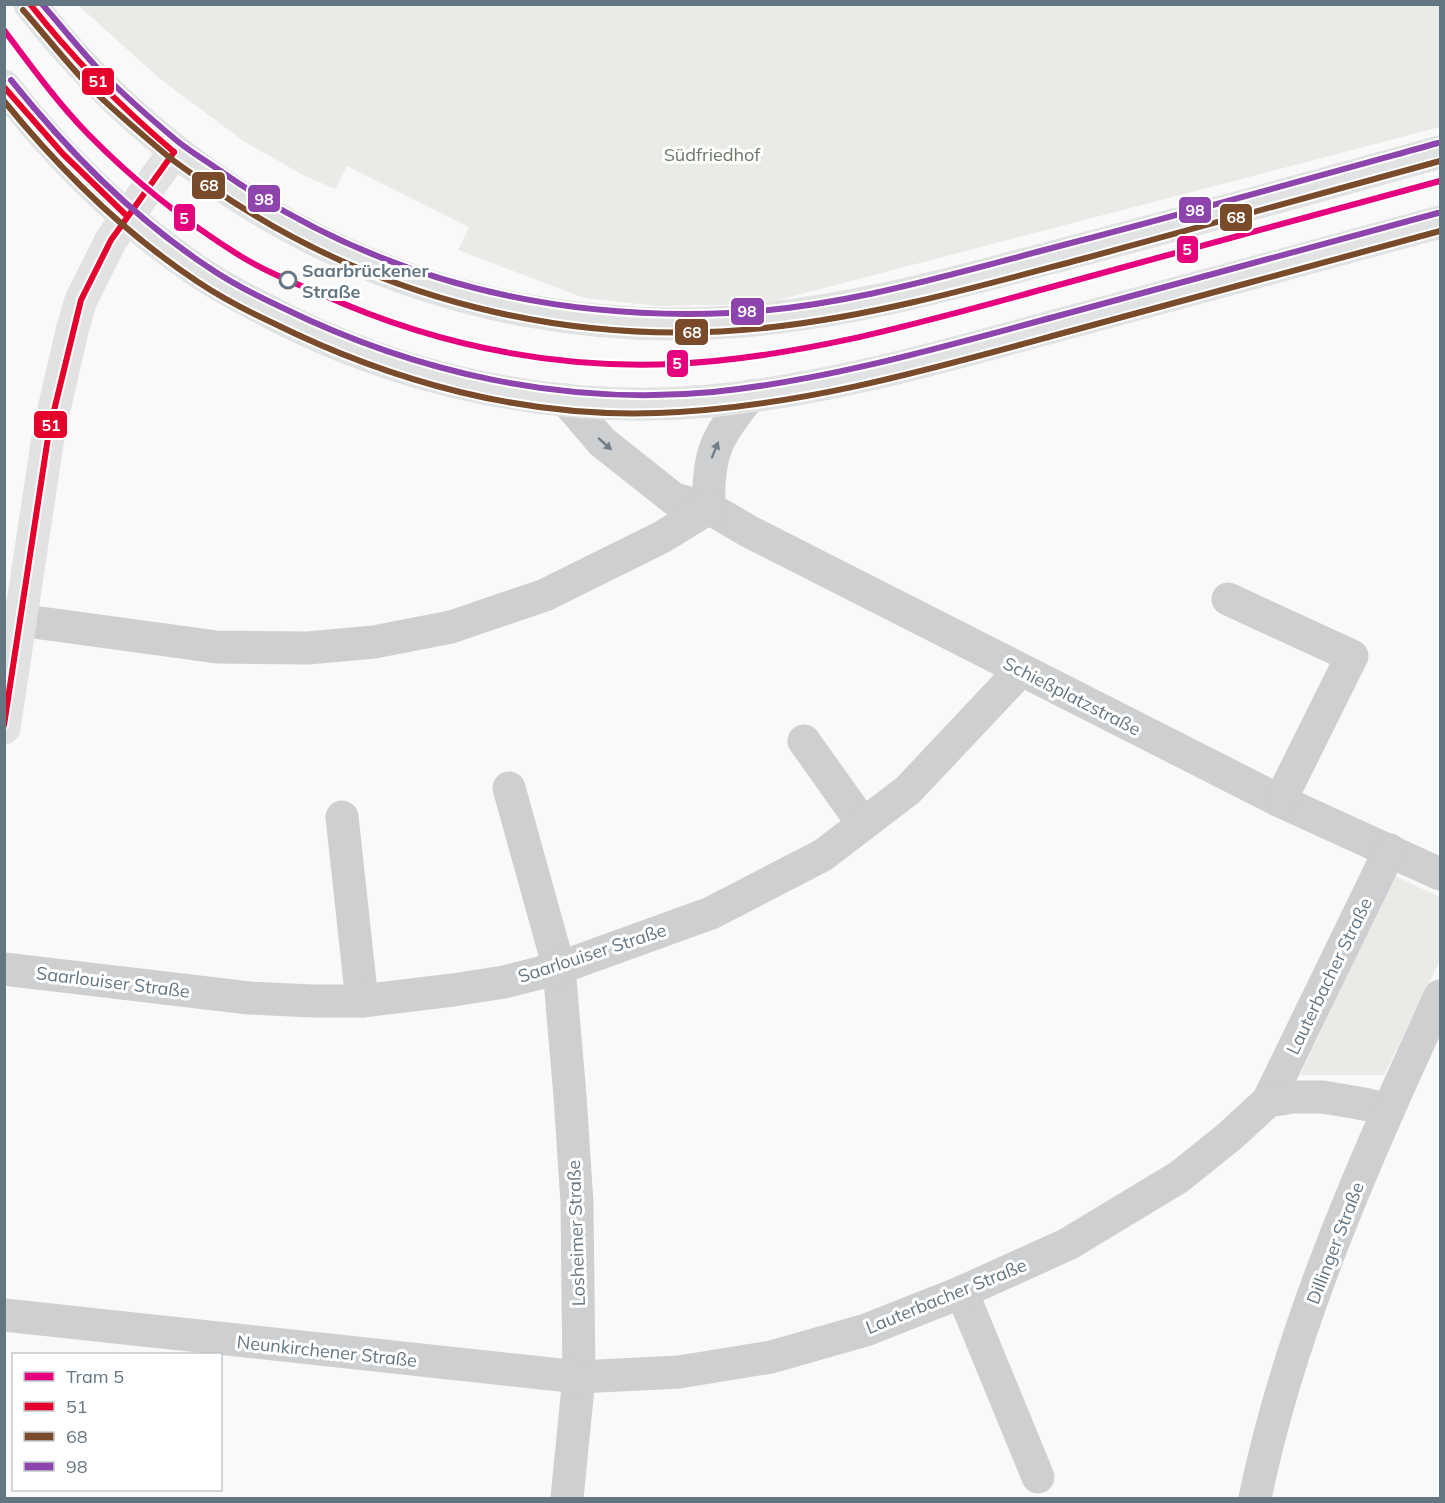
<svg xmlns="http://www.w3.org/2000/svg" width="1445" height="1503" viewBox="0 0 1445 1503" font-family="Mulish,sans-serif">
<style>
.green{fill:#e8ebe6}
.lines{fill:none;stroke-linecap:round;stroke-linejoin:round}
.minor{stroke:#cecfd0;stroke-width:33}
.major{stroke:#e1e2e2;stroke-width:33}
.bus-1-casing{stroke:#fff;stroke-width:10}
.bus-2-casing{stroke:#fff;stroke-width:10}
.bus-3-casing{stroke:#fff;stroke-width:10}
.bus-1{stroke:#e4002b;stroke-width:6}
.bus-2{stroke:#7a4b2a;stroke-width:6}
.bus-3{stroke:#8e44ad;stroke-width:6}
.tram-1-casing{stroke:#fff;stroke-width:10}
.tram-1{stroke:#e5007d;stroke-width:6}
.oneway{fill:#707f8b}
.stop-dot{fill:#fff;stroke:#657683;stroke-width:3}
.labels{text-anchor:middle;dominant-baseline:central;stroke-width:6;stroke-linejoin:round;paint-order:stroke}
.park-label{font-size:18px;fill:#687a64;stroke:#fff}
.stop-label{font-size:18px;font-weight:bold;fill:#657683;stroke:#fff;text-anchor:start}
.street-label{font-size:18px;fill:#657683;stroke:#fff}
.line-badge{stroke:#fff;stroke-width:2}
.badge-label{font-size:16px;text-anchor:middle;font-weight:bold;fill:#fff}
</style>
<rect width="100%" height="100%" fill="#f9f9f9"/>
<g class="green">
<polygon points="78,5 1440,5 1440,127 763,304 658,306 584,298 458,250 469,227 347,166 335,189 303,175 245,142 159,78"/>
<polygon points="1395,876 1440,897 1440,960 1384,1075 1300,1075"/>
</g>
<g class="lines">
<g class="minor">
<polyline points="566,400 602,442 674,499 709,508 750,532 1280,801 1440,874"/>
<path d="M 709,508 C 707,455 716,436 750,396"/>
<polyline points="1228,599 1352,656 1280,801"/>
<polyline points="4,618 217,647 308,648 374,642 451,627 545,595 662,537 709,508"/>
<polyline points="804,741 863,824"/>
<polyline points="509,788 559,968 570,1096 577,1203 579,1377 567,1498"/>
<polyline points="342,817 362,1001"/>
<polyline points="4,969 249,998 313,1001 362,1001 453,990 504,982 559,968 711,913 823,855 908,790 1021,670"/>
<polyline points="1268,1101 1390,850"/>
<polyline points="962,1292 1038,1477"/>
<polyline points="4,1315 579,1377 679,1372 771,1357 866,1330 962,1292 1068,1244 1179,1177 1230,1136 1268,1101 1293,1097 1323,1097 1364,1104 1388,1110"/>
<path d="M 1255,1498 C 1291,1323 1366,1158 1440,996"/>
</g>
<g class="major">
<path d="M 30,4 C 198,221 455,341 730,322 C 843,314 952,284 1061,255 C 1188,222 1314,187 1440,152"/>
<path d="M 4,86 C 58,156 123,220 196,270 C 217,285 241,297 264,309 C 398,381 558,415 710,401 C 827,390 942,357 1055,326 C 1183,292 1312,257 1440,222"/>
<polyline points="4,728 49,431 72,331 81,300 111,240 174,152"/>
</g>
<defs>
<g id="bus-1">
<path d="M 30,4 C 73,59 121,107 174,152"/>
<polyline points="4,87 63,154 127,216"/>
<polyline points="4,725 49,431 81,300 111,240 174,152"/>
</g>
<g id="bus-2">
<path d="M 23,10 C 45,35 66,62 89,86 C 112,109 139,132 164,153 C 178,165 193,174 208,185 C 372,300 573,350 773,327 C 878,315 980,286 1082,259 C 1202,227 1321,194 1440,161"/>
<path d="M 4,101 C 60,170 124,233 198,282 C 222,298 247,311 273,323 C 392,382 524,418 658,413 C 794,408 925,371 1056,335 C 1184,300 1312,266 1440,231"/>
</g>
<g id="bus-3">
<path d="M 42,4 C 62,27 81,51 102,73 C 125,96 151,119 176,140 C 189,151 205,160 219,170 C 372,277 543,321 729,313 C 845,308 959,272 1071,243 C 1193,211 1315,177 1438,143"/>
<path d="M 11,80 C 68,151 132,217 208,267 C 231,283 257,296 283,308 C 416,373 564,406 713,392 C 829,380 942,347 1054,317 C 1182,282 1310,248 1438,213"/>
</g>
</defs>
<use href="#bus-1" class="bus-1-casing"/>
<use href="#bus-2" class="bus-2-casing"/>
<use href="#bus-3" class="bus-3-casing"/>
<use href="#bus-1" class="bus-1"/>
<use href="#bus-2" class="bus-2"/>
<use href="#bus-3" class="bus-3"/>
<defs>
<path id="tram-1" d="M 4,30 C 31,66 57,102 88,134 C 134,181 187,223 242,257 C 267,272 294,283 321,294 C 432,344 551,369 673,364 C 800,358 923,322 1044,289 C 1176,253 1308,216 1440,181"/>
</defs>
<use href="#tram-1" class="tram-1-casing"/>
<use href="#tram-1" class="tram-1"/>
</g>
<defs><path id="oneway-solid" d="M-6-.8H1V-3.2L6.5 0L1 3.2V.8H-6Z" transform="scale(1.5)"/></defs>
<g class="oneway">
<use href="#oneway-solid" transform="translate(605 444) rotate(42)"/>
<use href="#oneway-solid" transform="translate(715 450) rotate(-68)"/>
</g>
<circle class="stop-dot" cx="288" cy="280" r="8"/>
<g class="labels">
<g class="park-label">
<text x="712" y="154">Südfriedhof</text>
</g>
<g class="stop-label">
<text x="302" y="270">Saarbrückener<tspan x="302" dy="21">Straße</tspan></text>
</g>
<g class="street-label">
<text transform="translate(1072 696) rotate(27)">Schießplatzstraße</text>
<text transform="translate(592 953) rotate(-18)">Saarlouiser Straße</text>
<text transform="translate(1329 976) rotate(-64)">Lauterbacher Straße</text>
<text transform="translate(113 982) rotate(7)">Saarlouiser Straße</text>
<text transform="translate(576 1233) rotate(-92)">Losheimer Straße</text>
<text transform="translate(1335 1243) rotate(-69)">Dillinger Straße</text>
<text transform="translate(946 1296) rotate(-22)">Lauterbacher Straße</text>
<text transform="translate(327 1351) rotate(6)">Neunkirchener Straße</text>
</g>
</g>
<g class="line-badge">
<rect x="81" y="67" width="34" height="29" rx="6" fill="#e4002b"/>
<rect x="191" y="171" width="35" height="29" rx="6" fill="#7a4b2a"/>
<rect x="247" y="184" width="34" height="29" rx="6" fill="#8e44ad"/>
<rect x="1178" y="196" width="34" height="28" rx="6" fill="#8e44ad"/>
<rect x="1219" y="203" width="34" height="29" rx="6" fill="#7a4b2a"/>
<rect x="173" y="203" width="23" height="29" rx="6" fill="#e5007d"/>
<rect x="1176" y="235" width="23" height="29" rx="6" fill="#e5007d"/>
<rect x="730" y="297" width="35" height="29" rx="6" fill="#8e44ad"/>
<rect x="674" y="318" width="35" height="28" rx="6" fill="#7a4b2a"/>
<rect x="666" y="349" width="23" height="29" rx="6" fill="#e5007d"/>
<rect x="33" y="410" width="35" height="29" rx="6" fill="#e4002b"/>
</g>
<g class="badge-label">
<text x="98" y="87">51</text>
<text x="209" y="191">68</text>
<text x="264" y="205">98</text>
<text x="1195" y="216">98</text>
<text x="1236" y="223">68</text>
<text x="184" y="224">5</text>
<text x="1187" y="255">5</text>
<text x="747" y="317">98</text>
<text x="692" y="338">68</text>
<text x="677" y="369">5</text>
<text x="51" y="431">51</text>
</g>
<rect width="1445" height="1503" fill="none" stroke="#657683" stroke-width="12"/>
<rect x="12" y="1353" width="210" height="138" fill="#ffffff" stroke="#c1c8cd" stroke-width="1.5"/>
<rect x="24" y="1372" width="30" height="9" fill="#e5007d" stroke="#c1c8cd" stroke-width="1.5"/>
<text x="66" y="1383" font-size="18" fill="#657683">Tram 5</text>
<rect x="24" y="1402" width="30" height="9" fill="#e4002b" stroke="#c1c8cd" stroke-width="1.5"/>
<text x="66" y="1413" font-size="18" fill="#657683">51</text>
<rect x="24" y="1432" width="30" height="9" fill="#7a4b2a" stroke="#c1c8cd" stroke-width="1.5"/>
<text x="66" y="1443" font-size="18" fill="#657683">68</text>
<rect x="24" y="1462" width="30" height="9" fill="#8e44ad" stroke="#c1c8cd" stroke-width="1.5"/>
<text x="66" y="1473" font-size="18" fill="#657683">98</text>
</svg>
